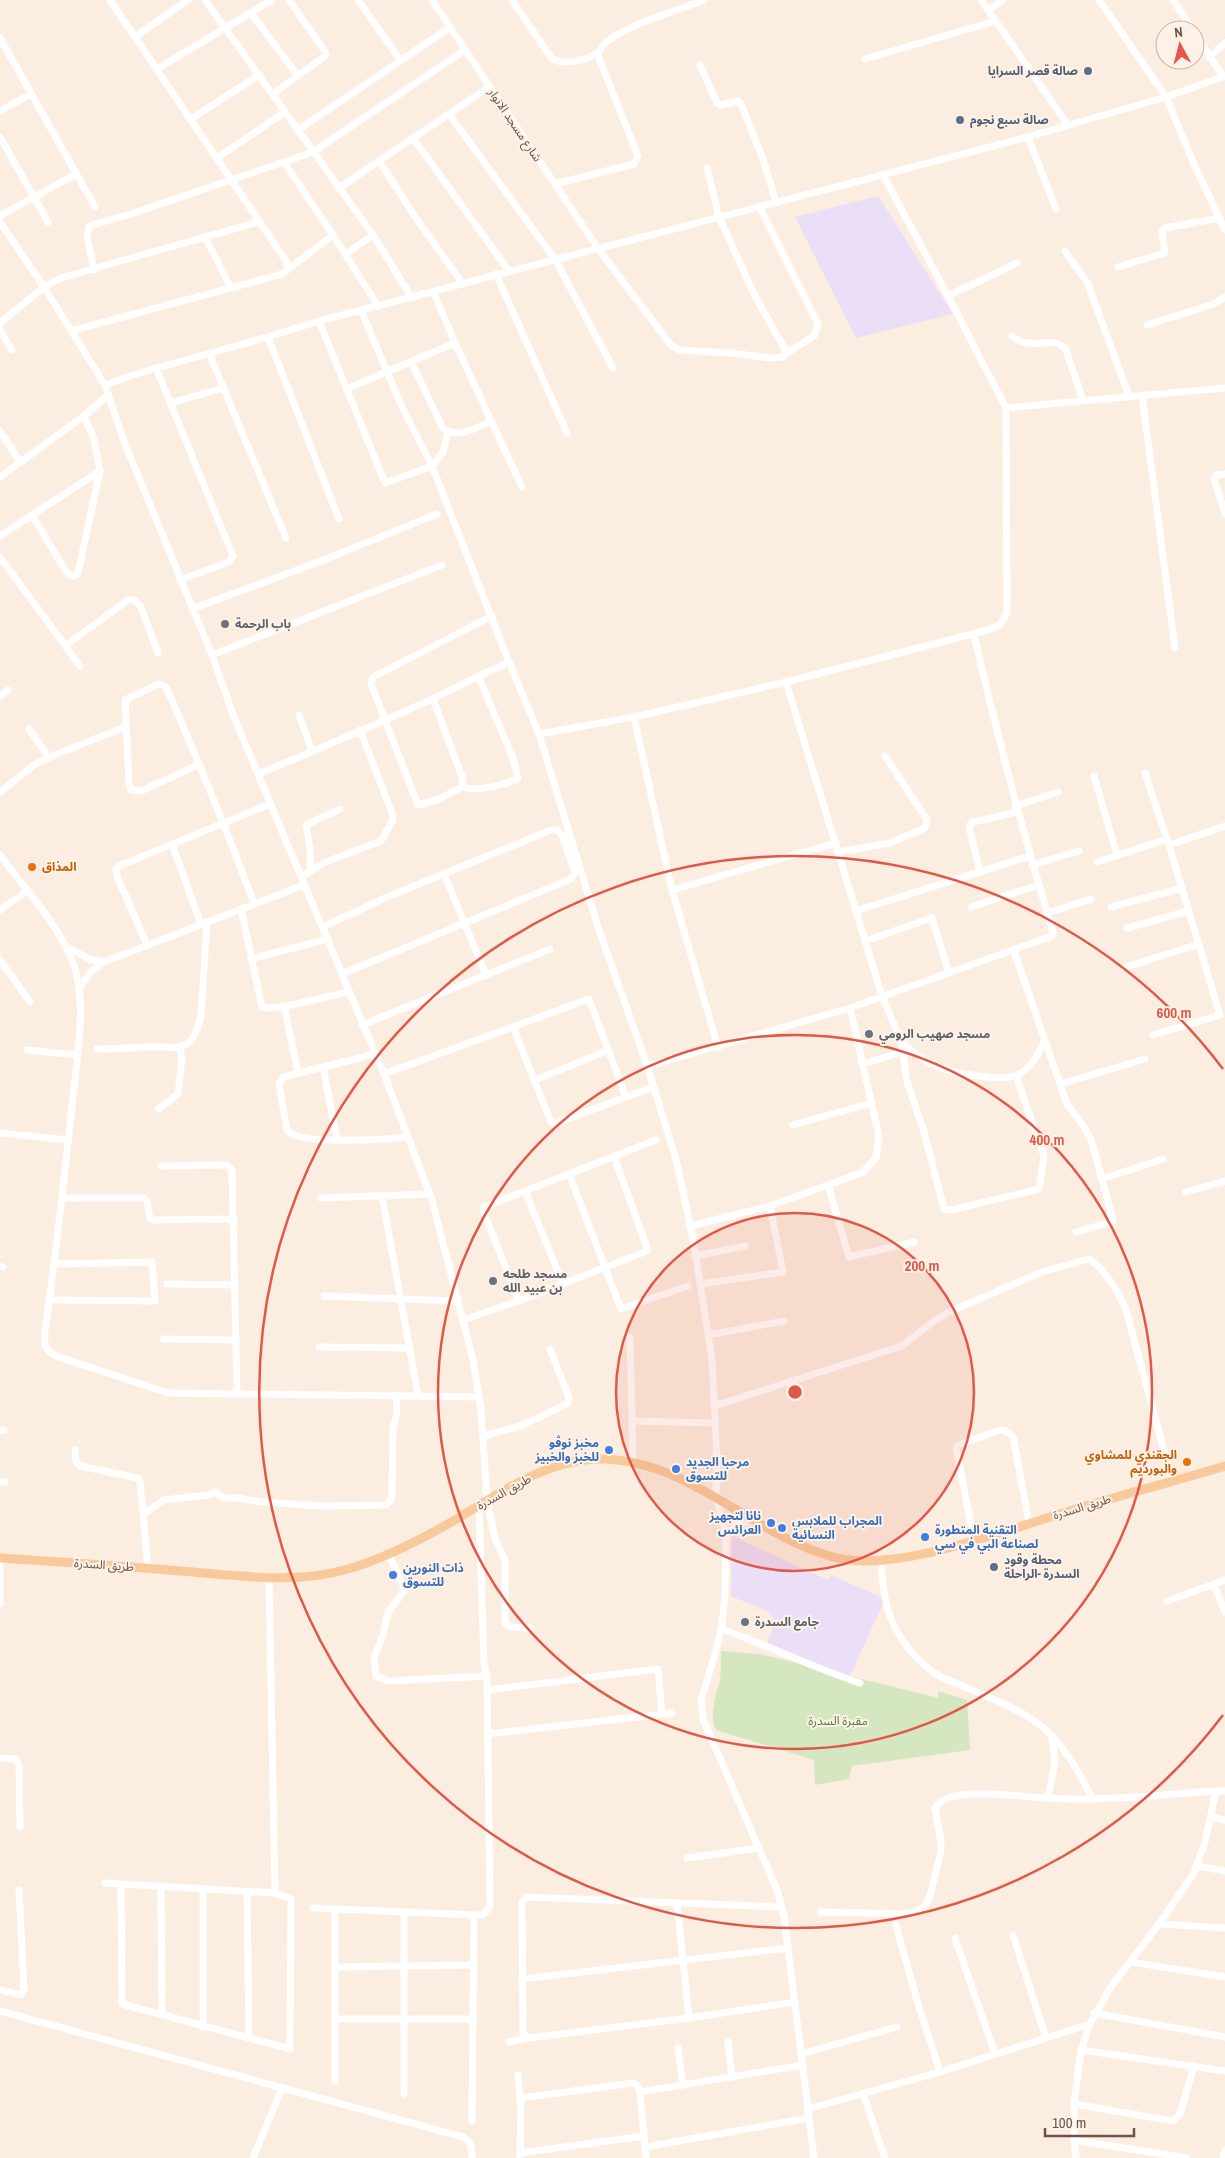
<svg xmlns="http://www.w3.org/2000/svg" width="1225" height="2158" viewBox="0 0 1225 2158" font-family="'Archivo Narrow','Noto Sans Arabic',sans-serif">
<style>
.education{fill:#ebdef7}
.green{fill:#d5e7c0}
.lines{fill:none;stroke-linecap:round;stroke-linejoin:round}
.minor{stroke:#fff;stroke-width:7}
.major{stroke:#f8ca9b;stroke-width:9}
.ring{fill:none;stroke:#e15849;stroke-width:2.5}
.service-dot{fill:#5c6f8a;stroke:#fef2e6;stroke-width:2}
.worship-dot{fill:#6b7280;stroke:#fef2e6;stroke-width:2}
.food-dot{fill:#e8710a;stroke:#fef2e6;stroke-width:2}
.shop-dot{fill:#3f7fe0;stroke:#fef2e6;stroke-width:2}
.labels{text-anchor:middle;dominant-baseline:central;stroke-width:4;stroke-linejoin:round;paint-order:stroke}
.service-label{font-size:12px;font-weight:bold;fill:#4e5e75;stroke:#fef2e6;text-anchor:start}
.street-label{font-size:12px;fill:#715249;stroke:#fef2e6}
.worship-label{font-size:12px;font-weight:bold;fill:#5b616d;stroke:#fef2e6;text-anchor:start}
.food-label{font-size:12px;font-weight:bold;fill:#c56008;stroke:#fef2e6;text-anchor:start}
.shop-label{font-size:12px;font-weight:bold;fill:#366cbe;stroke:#fef2e6;text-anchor:start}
.park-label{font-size:12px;fill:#577742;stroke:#fef2e6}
.centre{fill:#e15849;stroke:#fef2e6;stroke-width:2.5}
.ring-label{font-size:15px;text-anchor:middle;font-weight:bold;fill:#e15849;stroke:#fef2e6;stroke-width:4;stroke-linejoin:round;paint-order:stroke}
</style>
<rect width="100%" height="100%" fill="#fbede0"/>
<g class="education">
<polygon points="878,196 953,314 856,338 795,217"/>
<polygon points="732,1536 828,1580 831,1575 885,1599 848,1680 767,1643 776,1621 769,1612 731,1596"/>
</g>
<path class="green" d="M 721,1651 L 760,1654 L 938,1698 L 938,1691 L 967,1700 L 970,1750 L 852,1766 L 849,1779 L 815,1785 L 814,1760 L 716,1730 C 708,1716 717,1694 720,1679 C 721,1670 721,1660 721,1651 Z"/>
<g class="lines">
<g class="minor">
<polyline points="110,0 286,261 288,267"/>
<polyline points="205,0 373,235 412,298"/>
<polyline points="358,0 401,61"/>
<polyline points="432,0 599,250 671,345 679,350 731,353 770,358 782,357 787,353 755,296 719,217 707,168"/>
<path d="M 512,0 L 552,59 C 565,65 584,61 596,54 C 601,51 603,43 609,40 C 637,21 673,12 704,0"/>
<polyline points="981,0 1068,125"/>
<polyline points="1099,0 1166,97 1194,164 1225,230"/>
<polyline points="1173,0 1193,30"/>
<polyline points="988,10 1003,0"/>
<polyline points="251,13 298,76"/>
<polyline points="1195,34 1223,76"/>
<polyline points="136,36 188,0"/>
<polyline points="0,38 95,207"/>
<polyline points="1209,57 1225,43"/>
<polyline points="865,59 996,21"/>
<polyline points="700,65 717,103 721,105 738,101 741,104 763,159 776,202"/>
<polyline points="157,69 272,0"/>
<polyline points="273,94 325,56 326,53 289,0"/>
<polyline points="0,111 31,94"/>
<polyline points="449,114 556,261 613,368"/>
<polyline points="191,119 259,75"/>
<polyline points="298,130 449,28"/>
<polyline points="0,137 48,222"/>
<polyline points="1028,137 1056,209"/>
<polyline points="413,138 509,271"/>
<polyline points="217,158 285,112"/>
<polyline points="379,161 418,221 463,284"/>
<polyline points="284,162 333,235 378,306"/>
<polyline points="555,184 634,164 638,156 597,53"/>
<polyline points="339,188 489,87"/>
<polyline points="759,206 818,324 814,336 787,353"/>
<polyline points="0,216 76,174"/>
<polyline points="0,222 44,287 105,385 123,439 212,655 234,717 384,1074 432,1200 473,1360 481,1409 487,1501 495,1539 505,1560 505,1623 510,1627 530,1628"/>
<polyline points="205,237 231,288"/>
<polyline points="1065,251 1088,284 1129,396"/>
<polyline points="346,254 373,235"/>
<polyline points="1118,267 1165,253 1162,232 1165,228 1220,218"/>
<polyline points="94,270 87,236 89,226 131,214 313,152 465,50"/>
<polyline points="496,274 567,433"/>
<polyline points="434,293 455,343 522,487"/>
<polyline points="948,296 1017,263"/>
<polyline points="361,310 402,407 432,466 509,662 539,734 599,930 648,1068 677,1163 693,1239 712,1359 717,1460 716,1497 726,1535 725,1594 722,1625 715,1654 701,1700 703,1719 777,1890 784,1916 814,2158"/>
<polyline points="319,321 385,483 432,466 443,452 448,432"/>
<polyline points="0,323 44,287 61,278 258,222"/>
<polyline points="1147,325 1214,304 1225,297"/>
<polyline points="0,330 12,350"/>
<polyline points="71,331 282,274 333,235"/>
<path d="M 1012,336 C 1015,338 1019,341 1023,342 C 1037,347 1057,336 1066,350 L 1083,400"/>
<polyline points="268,337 339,519"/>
<polyline points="209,353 286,538"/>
<path d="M 411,362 L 443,428 C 458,440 478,427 492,421"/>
<polyline points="156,368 233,556 229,562 180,580"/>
<polyline points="105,385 139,373 268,337 319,321 1028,137 1166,97 1225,76"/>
<polyline points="346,389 455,343"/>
<polyline points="1142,395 1175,648"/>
<polyline points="170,403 223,388"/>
<polyline points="1006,408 1225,388"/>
<polyline points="0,431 20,462"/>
<polyline points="1225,474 1217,475 1214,479 1225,514"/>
<polyline points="0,477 84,416 108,395"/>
<polyline points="32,515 67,573 73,576 78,573 100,471 94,439 84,416"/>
<polyline points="0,536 100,471"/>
<polyline points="0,557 80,666"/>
<polyline points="192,609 321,561 437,514"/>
<polyline points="65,646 128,600 135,600 141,607 158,653"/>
<polyline points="212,655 442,565"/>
<polyline points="477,677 509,662"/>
<polyline points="786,682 882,996 901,1041 907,1082 924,1132 944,1209 951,1210 1039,1189 1044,1156 1016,1076"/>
<polyline points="0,696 8,690"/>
<polyline points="433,699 461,774 463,775 462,787"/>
<polyline points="299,715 312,751"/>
<polyline points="634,717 672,890 718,1047"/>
<polyline points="29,729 49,758"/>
<polyline points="539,734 634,717 786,682 992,629 1000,625 1007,613 1006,408 948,296 883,175"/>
<path d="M 200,764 L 141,791 L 131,790 L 129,784 L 125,700 L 158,684 L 163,685 L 167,689 C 198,760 227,831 254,903"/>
<polyline points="1145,773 1169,845 1220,1015 1153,1035"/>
<path d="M 259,774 C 332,743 406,713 477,677 L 480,680 L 513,758 L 518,779 C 501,785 479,792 462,787 L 437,800 L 418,805 L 371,684 L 373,677 L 492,616"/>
<polyline points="1094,776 1117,855"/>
<polyline points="0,792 34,765 47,758 125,727"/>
<polyline points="1015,806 1058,792"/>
<polyline points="172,844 201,924"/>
<polyline points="1169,845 1225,826"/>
<polyline points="839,852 890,843 925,828 927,820 885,756"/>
<path d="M 0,855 C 25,889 63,929 75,969 C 87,1007 76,1065 72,1105 C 64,1180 56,1256 45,1331 C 44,1344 44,1350 56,1356 L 168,1393 L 479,1397"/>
<polyline points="1097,862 1167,839"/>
<polyline points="1032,865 1079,851"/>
<polyline points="310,872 310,848 306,825 340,809"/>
<polyline points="980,872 969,826 973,822 1017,812"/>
<polyline points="444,874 486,975"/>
<polyline points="301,877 326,862 381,841 393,820 392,813 360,730"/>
<polyline points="672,890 836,843"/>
<polyline points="971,907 1039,885"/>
<polyline points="1111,907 1182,888"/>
<path d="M 241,909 L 262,1007 C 274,1012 332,995 348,992"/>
<polyline points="0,910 27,891"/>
<polyline points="856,911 1030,856"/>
<polyline points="1047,913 1091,899"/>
<polyline points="323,927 385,898 551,830 557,830 562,835 575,872 571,879 342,974"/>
<polyline points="1127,928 1189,911"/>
<polyline points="865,941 932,918 949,973"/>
<polyline points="147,945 117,876 116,869 119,866 270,804"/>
<polyline points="65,946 89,959 104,962 304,885"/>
<polyline points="1014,951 1067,1104 1082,1124 1091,1139 1113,1220 1111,1222 1076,1232"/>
<polyline points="251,959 328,939"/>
<polyline points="0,960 30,1002"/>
<polyline points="1126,967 1199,944"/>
<polyline points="79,988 91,972 103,962"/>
<polyline points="284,1006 298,1072"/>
<polyline points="362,1025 550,949"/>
<polyline points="513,1027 551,1122 554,1124 653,1087"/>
<path d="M 901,1041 C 912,1052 922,1060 936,1066 C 951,1073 1005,1083 1019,1074 C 1032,1067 1038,1054 1045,1041"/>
<path d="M 97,1049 C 114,1049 131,1048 147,1047 C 179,1046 193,1055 201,1015 L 207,922"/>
<polyline points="27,1050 77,1055"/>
<path d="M 375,1054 L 283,1077 L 279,1084 L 287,1130 C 294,1146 389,1139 408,1137"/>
<polyline points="862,1064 903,1052"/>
<polyline points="323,1067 337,1140"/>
<path d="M 648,1068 L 649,1066 L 850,1008 L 1052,936 L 1053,932 C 1023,833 997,735 974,635"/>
<polyline points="384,1074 589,999 626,1097"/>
<polyline points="535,1080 609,1050"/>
<polyline points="1060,1084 1145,1059"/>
<polyline points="159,1109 178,1094 182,1059 180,1048"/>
<polyline points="793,1125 872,1103"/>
<polyline points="0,1133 68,1140"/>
<polyline points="161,1166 222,1165 227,1165 232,1170 237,1393"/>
<polyline points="569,1174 621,1309 688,1286"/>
<polyline points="1102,1179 1163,1159"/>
<polyline points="828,1185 849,1257 914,1242"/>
<polyline points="525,1191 563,1284"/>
<polyline points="1185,1192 1225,1181"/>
<polyline points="382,1196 418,1395"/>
<polyline points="62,1198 144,1198 147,1202 150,1218 153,1220 234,1219"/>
<polyline points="321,1198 429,1194"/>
<polyline points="690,1226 770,1206 828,1185 863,1172 876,1158 879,1136 850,1008"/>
<polyline points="695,1256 745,1246"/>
<polyline points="0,1266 3,1267"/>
<polyline points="167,1284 235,1285"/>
<polyline points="700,1284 783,1272 770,1206"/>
<polyline points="324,1296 458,1301"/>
<polyline points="49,1300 155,1301 152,1262 54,1264"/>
<polyline points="519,1301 483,1210 484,1207 656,1140"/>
<polyline points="463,1320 519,1301 647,1251 647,1248 614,1156"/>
<polyline points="708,1335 784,1321"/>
<polyline points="630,1337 633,1462"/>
<polyline points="164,1339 236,1340"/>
<polyline points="319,1347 409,1348"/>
<path d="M 714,1406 L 902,1346 L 934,1321 L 949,1312 L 1042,1272 L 1089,1259 C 1105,1269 1119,1293 1126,1310 L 1172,1480"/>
<polyline points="632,1421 714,1423"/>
<polyline points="0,1430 4,1430"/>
<polyline points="483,1436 521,1426 568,1403 569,1398 550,1349"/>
<polyline points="75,1450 76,1461 80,1466 138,1478 140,1481 148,1568"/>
<polyline points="0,1482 5,1482"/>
<polyline points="144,1514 164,1500 209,1495 215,1492 224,1498 238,1498 262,1502 320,1506 386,1505 390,1501 392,1496 393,1429 397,1412 396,1395"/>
<polyline points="726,1535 738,1523 755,1521"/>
<polyline points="974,1540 956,1448 958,1445 1000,1430 1006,1431 1013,1436 1029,1523"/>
<polyline points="389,1555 405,1590 388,1612 383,1635 374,1658 376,1676 388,1681 487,1676"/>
<path d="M 880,1560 C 883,1577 883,1597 889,1613 C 897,1638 917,1662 939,1676 C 968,1689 1010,1704 1036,1722 C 1062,1741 1078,1770 1092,1798"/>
<polyline points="1214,1585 1225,1612"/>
<polyline points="1167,1601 1225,1580"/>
<polyline points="0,1604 0,1558"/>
<path d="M 721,1629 C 768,1645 813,1668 860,1683"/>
<polyline points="487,1690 658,1669 662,1714"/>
<polyline points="487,1734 672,1713"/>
<polyline points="0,1758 16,1759 19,1765 20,1827"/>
<polyline points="1048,1798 1055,1762 1052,1737"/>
<polyline points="1211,1817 1225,1820"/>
<polyline points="687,1858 759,1848"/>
<polyline points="1197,1866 1225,1871"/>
<polyline points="105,1883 275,1893 269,1577"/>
<polyline points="121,1884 122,2004 290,2049 291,1899 275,1893"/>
<polyline points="161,1887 162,2015"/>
<polyline points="203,1889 203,2027"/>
<polyline points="247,1892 249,2038"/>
<polyline points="677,1903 689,2018"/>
<polyline points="781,1907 526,1897 522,1902 523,2035 529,2038 689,2018 795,2002"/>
<polyline points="313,1908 474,1915 472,2121"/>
<polyline points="335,1909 335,2019"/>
<path d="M 821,1912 L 910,1914 L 924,1907 L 930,1896 L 941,1851 L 941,1841 L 935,1808 C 942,1797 957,1795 969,1794 C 1002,1792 1035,1799 1068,1799 C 1117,1800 1167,1794 1216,1791"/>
<polyline points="474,1915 483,1915 490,1907 487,1676 484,1664 479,1506"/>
<polyline points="1159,1924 1225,1928"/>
<polyline points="896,1925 916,1997 940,2072"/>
<polyline points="1013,1935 1046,2038"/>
<polyline points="955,1938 995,2054"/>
<polyline points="1131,1962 1225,1977"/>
<polyline points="335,1967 474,1965"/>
<polyline points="522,1979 788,1948"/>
<polyline points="0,1990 21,1995 24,1990 19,1890"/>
<polyline points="0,2011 463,2137 471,2144 472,2158"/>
<polyline points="1094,2013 1225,2037"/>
<polyline points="509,2042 528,2038"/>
<polyline points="728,2042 732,2077"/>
<polyline points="678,2048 683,2085"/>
<polyline points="1081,2050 1225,2071"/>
<polyline points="801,2054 897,2027"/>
<polyline points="518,2075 520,2101"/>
<polyline points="335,2081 335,2019 473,2019"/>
<polyline points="640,2092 803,2065"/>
<polyline points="863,2093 885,2158"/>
<polyline points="404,2094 404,1912"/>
<polyline points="1074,2104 1173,2121 1180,2114 1194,2066"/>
<polyline points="808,2109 940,2072 1090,2024"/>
<polyline points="1074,2140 1187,2158"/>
<polyline points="645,2147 809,2118"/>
<polyline points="520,2153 644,2136"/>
<polyline points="253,2158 282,2088"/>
<polyline points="520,2158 521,2098 633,2083 637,2085 640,2092 646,2158"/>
<polyline points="1076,2158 1074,2140 1074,2104 1081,2050 1090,2024 1110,1988 1159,1924 1194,1873 1205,1842 1216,1791 1225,1791"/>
<polyline points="1223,2158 1225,2150"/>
</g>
<path class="major" d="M 0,1558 C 60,1562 121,1566 181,1571 C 235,1575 295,1585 348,1569 C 383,1559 416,1542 448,1524 C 493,1498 540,1462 594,1459 C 689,1456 750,1536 837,1558 C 899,1573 1014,1527 1076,1509 C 1125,1494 1175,1481 1225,1466"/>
</g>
<circle cx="795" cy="1392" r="179" fill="#e15849" fill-opacity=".12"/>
<g class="ring">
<circle cx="795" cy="1392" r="179"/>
<circle cx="795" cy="1392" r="357"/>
<path d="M1223 1715A536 536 0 1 1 1223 1069"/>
</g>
<g class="service-dot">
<circle cx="1088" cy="71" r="5"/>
<circle cx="960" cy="120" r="5"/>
<circle cx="994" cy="1567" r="5"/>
</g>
<g class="worship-dot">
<circle cx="225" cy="624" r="5"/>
<circle cx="869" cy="1034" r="5"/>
<circle cx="493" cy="1281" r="5"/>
<circle cx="745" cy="1622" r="5"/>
</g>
<g class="food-dot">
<circle cx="32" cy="867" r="5"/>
<circle cx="1187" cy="1462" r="5"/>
</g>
<g class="shop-dot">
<circle cx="609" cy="1450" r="5"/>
<circle cx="676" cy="1469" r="5"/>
<circle cx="771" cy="1523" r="5"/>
<circle cx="782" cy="1528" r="5"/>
<circle cx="925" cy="1537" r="5"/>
<circle cx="393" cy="1575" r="5"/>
</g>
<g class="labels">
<g class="service-label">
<text x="1078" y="71" text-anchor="end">صالة قصر السرايا</text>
<text x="970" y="120">صالة سبع نجوم</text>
<text x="1004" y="1560">محطة وقود<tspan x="1004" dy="14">السدرة -الراحلة</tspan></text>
</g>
<g class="street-label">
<text transform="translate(515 125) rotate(56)">شارع مسجد الانوار</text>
<text transform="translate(504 1492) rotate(-29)">طريق السدرة</text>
<text transform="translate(1082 1507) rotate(-17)">طريق السدرة</text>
<text transform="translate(104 1565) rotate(4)">طريق السدرة</text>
</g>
<g class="worship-label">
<text x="235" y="624">باب الرحمة</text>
<text x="879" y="1034">مسجد صهيب الرومي</text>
<text x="503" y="1274">مسجد طلحه<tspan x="503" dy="14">بن عبيد الله</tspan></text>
<text x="755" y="1622">جامع السدرة</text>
</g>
<g class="food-label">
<text x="42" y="867">المذاق</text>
<text x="1177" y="1455" text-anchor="end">الجقندي للمشاوي<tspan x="1177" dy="14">والبورديم</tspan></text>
</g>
<g class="shop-label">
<text x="599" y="1443" text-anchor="end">مخبز نوڤو<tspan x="599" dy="14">للخبز والخبيز</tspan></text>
<text x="686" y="1462">مرحبا الجديد<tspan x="686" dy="14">للتسوق</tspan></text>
<text x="761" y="1516" text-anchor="end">نانا لتجهيز<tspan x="761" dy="14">العرائس</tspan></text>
<text x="792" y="1521">المجراب للملابس<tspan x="792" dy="14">النسائية</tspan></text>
<text x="935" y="1530">التقنية المتطورة<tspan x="935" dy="14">لصناعة البي في سي</tspan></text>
<text x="403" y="1568">ذات النورين<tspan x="403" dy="14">للتسوق</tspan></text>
</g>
<g class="park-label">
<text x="838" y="1721">مقبرة السدرة</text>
</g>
</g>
<circle cx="795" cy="1392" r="8" class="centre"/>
<g class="ring-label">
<text x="1174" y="1018">600 m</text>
<text x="1047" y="1145">400 m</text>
<text x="922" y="1271">200 m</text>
</g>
<g transform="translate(1180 45) rotate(353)"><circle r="24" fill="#fef2e6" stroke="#c6b2a7"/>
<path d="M0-4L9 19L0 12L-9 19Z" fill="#e15849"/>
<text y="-8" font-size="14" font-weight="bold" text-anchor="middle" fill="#715249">N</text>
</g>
<path d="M1045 2128v8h89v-8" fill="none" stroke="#715249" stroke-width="2.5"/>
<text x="1052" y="2128" font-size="15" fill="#715249" stroke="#fef2e6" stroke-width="4" paint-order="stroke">100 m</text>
</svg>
